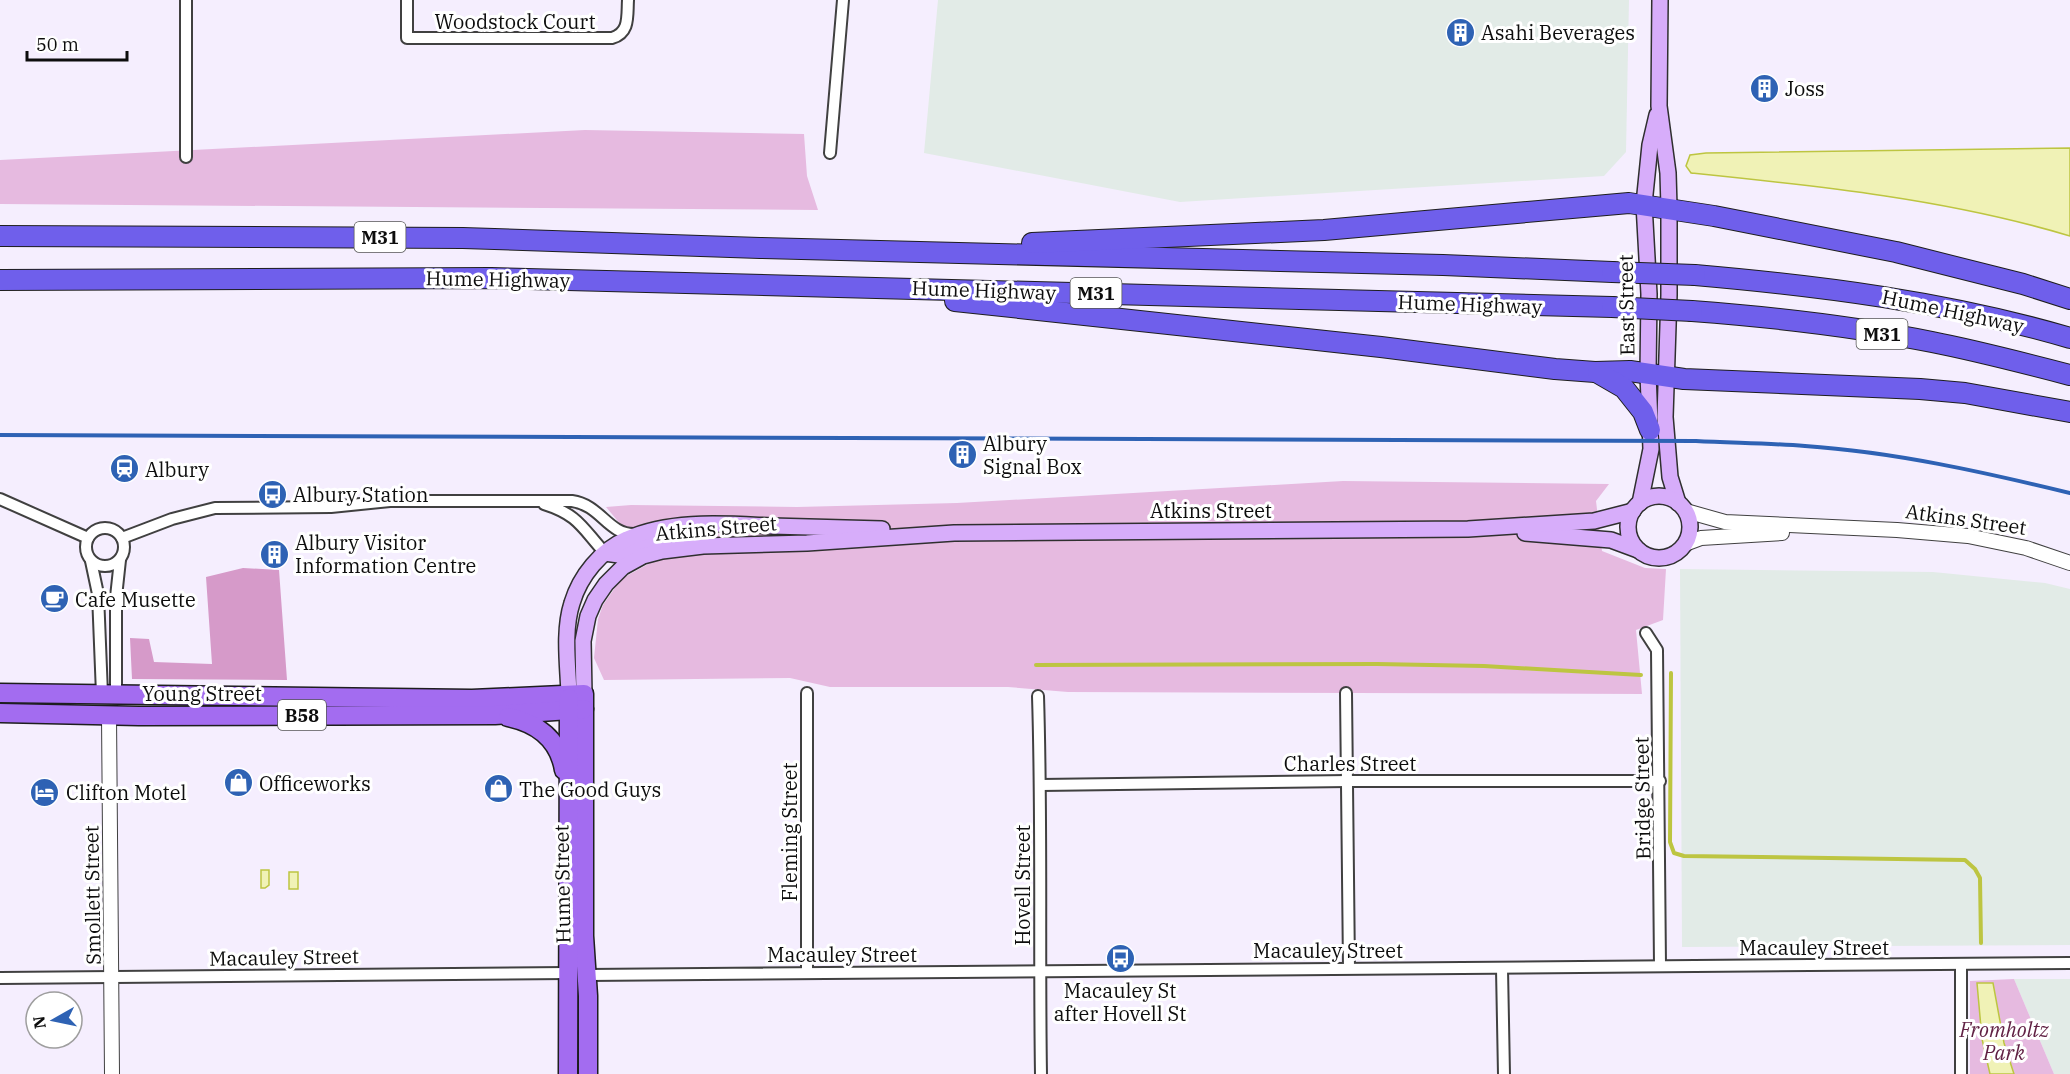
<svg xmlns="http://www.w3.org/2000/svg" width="2070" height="1074" viewBox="0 0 2070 1074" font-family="'IBM Plex Serif',serif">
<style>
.industrial{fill:#e2ebe7}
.green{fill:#e6bae0}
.forest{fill:#d69ac9}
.water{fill:#f0f2b6;stroke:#bdc541;stroke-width:1.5}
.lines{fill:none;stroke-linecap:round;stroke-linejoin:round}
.stream{stroke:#bdc541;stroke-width:4}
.minor-casing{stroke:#404040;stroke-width:14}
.tertiary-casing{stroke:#404040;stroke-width:16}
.secondary-casing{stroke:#2f2f2f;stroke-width:18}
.primary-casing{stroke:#1e1e1e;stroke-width:21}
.motorway-casing{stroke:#1e1e1e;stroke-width:22}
.minor{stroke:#fff;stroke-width:10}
.tertiary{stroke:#fff;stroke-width:14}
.secondary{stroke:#d7adfa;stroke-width:15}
.primary{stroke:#a36cf0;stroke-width:18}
.motorway{stroke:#6f5feb;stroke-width:20}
.rail{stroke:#2e62b4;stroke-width:4}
.motorway-bridge-casing{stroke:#1e1e1e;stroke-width:22;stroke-linecap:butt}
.motorway-bridge{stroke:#6f5feb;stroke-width:20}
.labels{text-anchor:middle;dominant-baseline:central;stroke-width:6;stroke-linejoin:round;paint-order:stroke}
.shield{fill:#fff;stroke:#565656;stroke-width:1.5}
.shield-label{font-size:18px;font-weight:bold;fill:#0d0d0d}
.street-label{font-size:20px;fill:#0d0d0d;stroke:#fff}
.poi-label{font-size:20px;fill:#0d0d0d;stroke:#fff;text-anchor:start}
.park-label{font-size:20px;font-style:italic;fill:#612144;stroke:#fff}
</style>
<rect width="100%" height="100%" fill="#f5eefe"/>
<g class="industrial">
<polygon points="938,0 1629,0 1626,152 1604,176 1180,202 924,153"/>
<polygon points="1680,569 1933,572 2045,583 2070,589 2070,945 1682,947"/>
<polygon points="2014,979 2070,979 2070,1074 2054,1074"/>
</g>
<g class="green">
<polygon points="585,130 804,134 807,176 818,210 0,204 0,160"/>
<polygon points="1343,481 1609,484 1596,501 1602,551 1645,568 1666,569 1663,620 1636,630 1642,694 1068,692 1008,687 830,687 790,678 604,680 594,658 598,619 603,605 621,579 652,562 606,507 631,505 797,507 957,503"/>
<polygon points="2014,979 2054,1074 1970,1074 1970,981"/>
</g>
<polygon class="forest" points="243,568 279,570 287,680 132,679 130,638 149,639 154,662 212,664 206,577"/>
<g class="water">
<path d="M 2070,148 L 2070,236 C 1947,199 1818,186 1691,173 L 1686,166 L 1690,155 L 1706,153 Z"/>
<polygon points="261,870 269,870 269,885 265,888 261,888"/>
<rect x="289" y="872" width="9" height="17"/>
<polygon points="1977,983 1993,983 2004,1043 2014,1074 1990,1074 1982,1039"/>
</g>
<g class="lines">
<g class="stream">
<polyline points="1036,665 1377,664 1484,666 1641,675"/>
<polyline points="1671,673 1670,842 1674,853 1684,856 1965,860 1975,869 1980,878 1981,943"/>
</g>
<defs>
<g id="minor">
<polyline points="186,0 186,157"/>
<path d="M 407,0 L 407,38 L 612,38 C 630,33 627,16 628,0"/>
<polyline points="830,153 843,0"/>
<polyline points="0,499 88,538"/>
<path d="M 544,504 C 579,515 582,528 605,553"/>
<circle cx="105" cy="547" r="19"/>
<path d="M 122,538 L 172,519 L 215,508 L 331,507 L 390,501 L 572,501 C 601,505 608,535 635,534"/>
<polyline points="91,561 98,594 102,694"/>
<polyline points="1646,633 1657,650 1660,965"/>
<polyline points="807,693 807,971"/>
<polyline points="1346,693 1349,968"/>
<polyline points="116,694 116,597 120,560"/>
<path d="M 1038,696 C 1042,822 1039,948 1041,1074"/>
<polyline points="1041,785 1348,781 1660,781"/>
<polyline points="1961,965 1961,1074"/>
<polyline points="1502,969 1504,1074"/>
<polyline points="587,975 2070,963"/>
<polyline points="0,978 568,973"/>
</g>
<g id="tertiary">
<polyline points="1686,511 1725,522 1897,530 1968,536 2026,548 2070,563"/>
<polyline points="1685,544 1701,538 1782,533"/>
<polyline points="109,716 112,1074"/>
</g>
<g id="secondary">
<polyline points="1660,0 1659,106 1668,173 1669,207 1669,295 1665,417 1670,477 1678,503"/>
<circle cx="1659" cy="527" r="31"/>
<polyline points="1640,503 1651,449 1648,374 1649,294 1644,204 1650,145 1657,115"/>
<polyline points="1525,533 1611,540 1638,550"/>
<polyline points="605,553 619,555 655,542 689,538"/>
<path d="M 569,694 C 568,665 563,631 572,603 C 580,576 601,550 627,539 C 671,519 726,524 772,526 C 809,527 846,528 882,529"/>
<polyline points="584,694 583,641 588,616 595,600 606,584 623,567 643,556 662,551 703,546 807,543 954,533 1468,529 1594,521 1633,511"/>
</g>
<g id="primary">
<polyline points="0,693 472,699 584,694 584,936 588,996 588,1074"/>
<polyline points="0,713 139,716 495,715 584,709"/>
<path d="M 508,717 C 537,723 559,739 564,770"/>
<polyline points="568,1074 569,698"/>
</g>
<g id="motorway">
<polyline points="0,236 463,238 760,248 1443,265 1612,272"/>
<polyline points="1032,243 1324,230 1629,203 1714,216 1896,252 2023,284 2070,299"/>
<path d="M 1695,275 C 1821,286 1948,302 2070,338"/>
<polyline points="0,280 491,278 1612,307"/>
<polyline points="955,301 1381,347 1555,369 1595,372 1630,371 1684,379 1920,389 1965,393 2070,412"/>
<path d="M 1692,311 C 1772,317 1853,326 1932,342 C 1978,351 2024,363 2070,375"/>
<polyline points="1598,373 1624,388 1643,412 1650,430"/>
</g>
</defs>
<use href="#minor" class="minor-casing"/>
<use href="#tertiary" class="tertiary-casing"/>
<use href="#secondary" class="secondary-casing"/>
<use href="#primary" class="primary-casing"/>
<use href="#motorway" class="motorway-casing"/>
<use href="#minor" class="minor"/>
<use href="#tertiary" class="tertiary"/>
<use href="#secondary" class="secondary"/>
<use href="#primary" class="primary"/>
<use href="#motorway" class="motorway"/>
<path class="rail" d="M 0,435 L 1696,441 C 1732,443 1769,443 1805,446 C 1894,452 1983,472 2070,493"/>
<defs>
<g id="motorway-bridge">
<polyline points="1612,272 1695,275"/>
<polyline points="1612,307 1692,311"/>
</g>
</defs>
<use href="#motorway-bridge" class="motorway-bridge-casing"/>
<use href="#motorway-bridge" class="motorway-bridge"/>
</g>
<defs>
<symbol id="building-disc" viewBox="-11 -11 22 22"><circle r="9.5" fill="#2e62b4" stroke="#fff"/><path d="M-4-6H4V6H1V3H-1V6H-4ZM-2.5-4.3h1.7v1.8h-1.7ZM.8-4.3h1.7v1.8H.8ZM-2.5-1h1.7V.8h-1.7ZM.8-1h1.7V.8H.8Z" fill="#fff"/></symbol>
<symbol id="station-disc" viewBox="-11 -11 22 22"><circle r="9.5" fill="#2e62b4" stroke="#fff"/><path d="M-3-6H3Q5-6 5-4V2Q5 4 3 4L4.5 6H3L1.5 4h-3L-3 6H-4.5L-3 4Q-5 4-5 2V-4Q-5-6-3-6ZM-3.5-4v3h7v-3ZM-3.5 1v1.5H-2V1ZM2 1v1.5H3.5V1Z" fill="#fff"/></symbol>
<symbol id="bus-disc" viewBox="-11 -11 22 22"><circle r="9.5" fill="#2e62b4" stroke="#fff"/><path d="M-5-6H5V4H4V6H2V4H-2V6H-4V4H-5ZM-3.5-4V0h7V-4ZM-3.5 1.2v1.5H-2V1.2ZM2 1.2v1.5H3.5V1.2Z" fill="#fff"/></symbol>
<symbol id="cafe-disc" viewBox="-11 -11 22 22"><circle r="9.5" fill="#2e62b4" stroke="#fff"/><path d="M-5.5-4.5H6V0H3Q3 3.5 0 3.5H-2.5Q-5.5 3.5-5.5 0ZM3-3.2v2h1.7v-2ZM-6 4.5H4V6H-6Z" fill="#fff"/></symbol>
<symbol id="shop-disc" viewBox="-11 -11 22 22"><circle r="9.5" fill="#2e62b4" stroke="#fff"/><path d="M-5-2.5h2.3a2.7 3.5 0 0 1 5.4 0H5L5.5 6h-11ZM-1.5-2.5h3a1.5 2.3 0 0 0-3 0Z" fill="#fff"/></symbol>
<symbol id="hotel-disc" viewBox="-11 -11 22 22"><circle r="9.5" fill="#2e62b4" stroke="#fff"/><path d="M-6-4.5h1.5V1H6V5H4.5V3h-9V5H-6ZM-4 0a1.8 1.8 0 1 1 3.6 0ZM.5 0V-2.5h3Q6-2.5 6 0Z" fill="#fff"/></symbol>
</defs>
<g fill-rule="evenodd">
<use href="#building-disc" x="1444" y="16" width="33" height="33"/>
<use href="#building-disc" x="1748" y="72" width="33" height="33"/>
<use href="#building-disc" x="946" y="438" width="33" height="33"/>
<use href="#station-disc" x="108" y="452" width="33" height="33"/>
<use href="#bus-disc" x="256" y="478" width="33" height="33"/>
<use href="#building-disc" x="258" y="538" width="33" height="33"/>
<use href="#cafe-disc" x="38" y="582" width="33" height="33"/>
<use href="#shop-disc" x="222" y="766" width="33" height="33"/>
<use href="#shop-disc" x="482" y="772" width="33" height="33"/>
<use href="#hotel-disc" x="28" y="776" width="33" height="33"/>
<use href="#bus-disc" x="1104" y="942" width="33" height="33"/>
</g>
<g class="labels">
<g class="shield">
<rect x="354.5" y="222" width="51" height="30" rx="4.5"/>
<rect x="1070.5" y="278" width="51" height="30" rx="4.5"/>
<rect x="1856.5" y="319" width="51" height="30" rx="4.5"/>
<rect x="278" y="700" width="48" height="30" rx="4.5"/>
</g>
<g class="shield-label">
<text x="380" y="237">M31</text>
<text x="1096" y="293">M31</text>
<text x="1882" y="334">M31</text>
<text x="302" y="715">B58</text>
</g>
<g class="street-label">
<text x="515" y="21">Woodstock Court</text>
<text transform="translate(498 279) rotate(1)">Hume Highway</text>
<text transform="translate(984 290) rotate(2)">Hume Highway</text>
<text transform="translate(1470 304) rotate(2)">Hume Highway</text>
<text transform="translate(1626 305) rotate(-91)">East Street</text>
<text transform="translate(1953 311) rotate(12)">Hume Highway</text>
<text x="1211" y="510">Atkins Street</text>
<text transform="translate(1966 519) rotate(8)">Atkins Street</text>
<text transform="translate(716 528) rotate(-5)">Atkins Street</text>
<text x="202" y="693">Young Street</text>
<text x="1350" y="763">Charles Street</text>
<text transform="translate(1642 798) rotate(-91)">Bridge Street</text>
<text transform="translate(789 832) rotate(-90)">Fleming Street</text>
<text transform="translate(562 884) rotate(-91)">Hume Street</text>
<text transform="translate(1022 885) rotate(-90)">Hovell Street</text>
<text transform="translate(92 895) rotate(-91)">Smollett Street</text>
<text x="1814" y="947">Macauley Street</text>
<text x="1328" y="950">Macauley Street</text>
<text x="842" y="954">Macauley Street</text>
<text transform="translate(284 957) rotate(-1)">Macauley Street</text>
</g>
<g class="poi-label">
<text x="1481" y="32">Asahi Beverages</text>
<text x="1785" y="88">Joss</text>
<text x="983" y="443">Albury<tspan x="983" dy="23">Signal Box</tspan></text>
<text x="145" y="469">Albury</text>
<text x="293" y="494">Albury Station</text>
<text x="295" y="542">Albury Visitor<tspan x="295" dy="23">Information Centre</tspan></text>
<text x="75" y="599">Cafe Musette</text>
<text x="259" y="783">Officeworks</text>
<text x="519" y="789">The Good Guys</text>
<text x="66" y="792">Clifton Motel</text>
<text x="1120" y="990" text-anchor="middle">Macauley St<tspan x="1120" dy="23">after Hovell St</tspan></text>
</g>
<g class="park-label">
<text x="2004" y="1029">Fromholtz<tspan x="2004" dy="23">Park</tspan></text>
</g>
</g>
<g transform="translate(54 1020) rotate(261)"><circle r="28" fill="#ffffff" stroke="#9e9e9e" stroke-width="1.5"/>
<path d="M0-4.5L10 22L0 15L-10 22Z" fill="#2e62b4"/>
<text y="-9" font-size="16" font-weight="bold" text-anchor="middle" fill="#0d0d0d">N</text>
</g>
<path d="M27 51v9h100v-9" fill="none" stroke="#0d0d0d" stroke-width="3"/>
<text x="36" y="51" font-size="18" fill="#0d0d0d" stroke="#ffffff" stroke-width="4.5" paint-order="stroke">50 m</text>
</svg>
